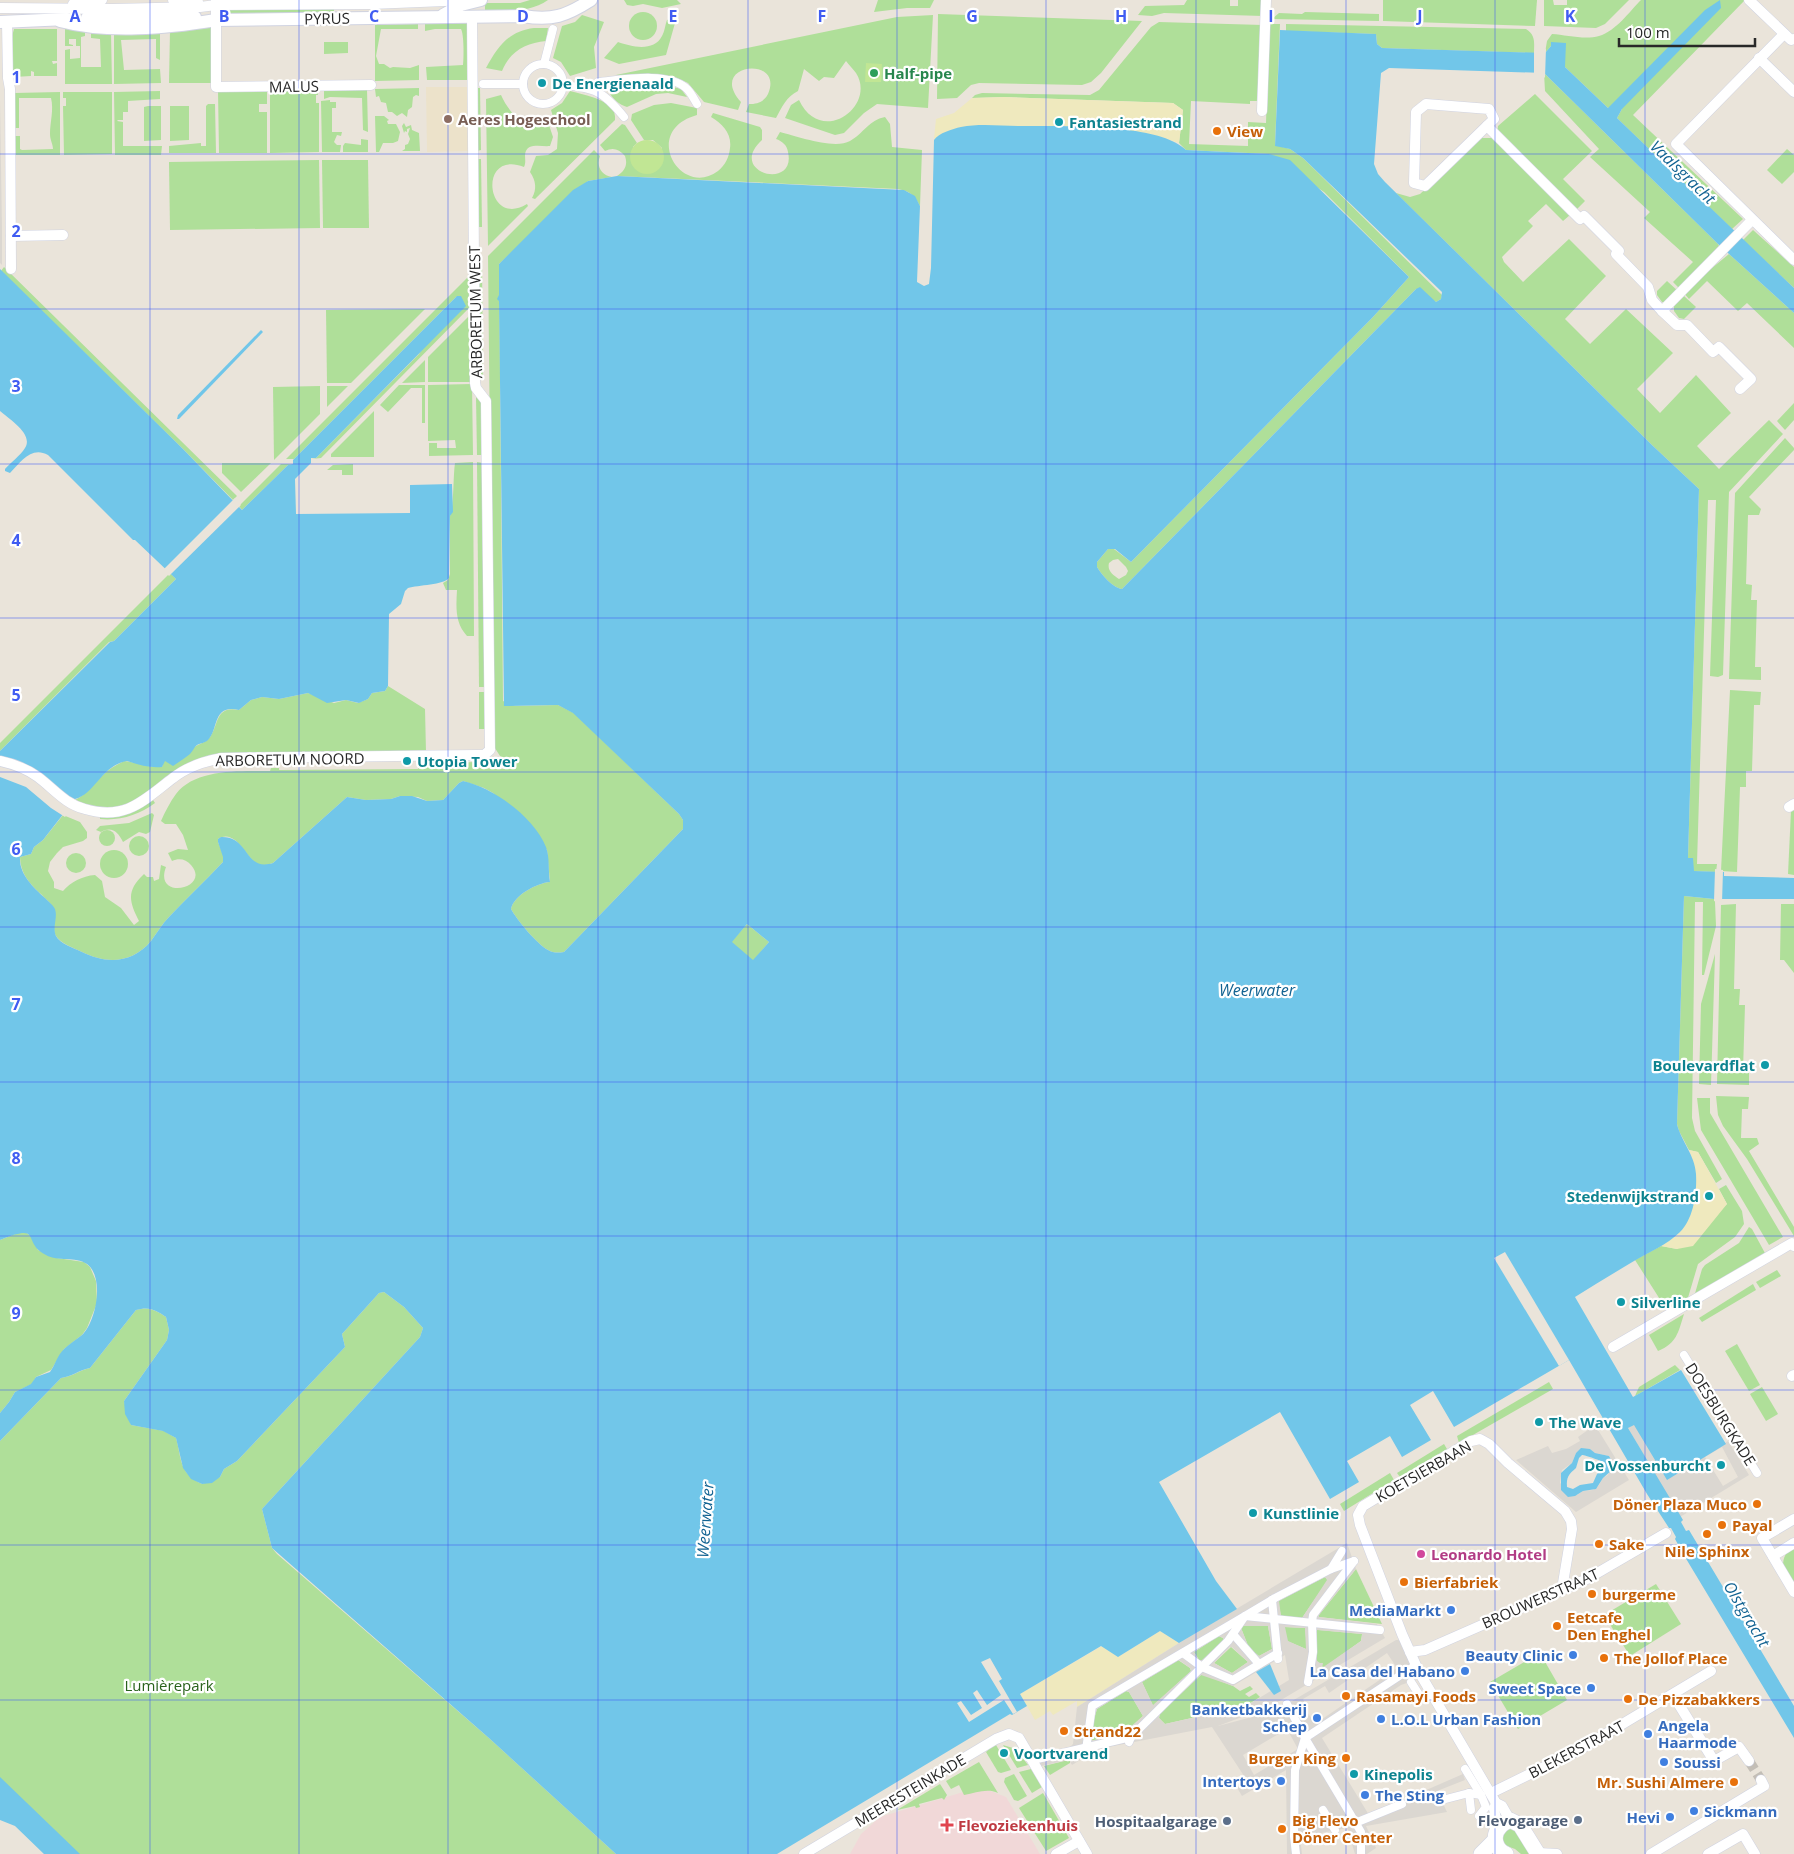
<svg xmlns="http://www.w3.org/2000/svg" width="1794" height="1854" viewBox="0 0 1794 1854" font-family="'Open Sans',sans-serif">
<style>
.education{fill:#ece2ca}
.medical{fill:#f1d8d8}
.green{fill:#afdf99;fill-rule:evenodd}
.sand{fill:#efe9be}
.pitch{fill:#c1e694}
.plaza{fill:#dbd7d1;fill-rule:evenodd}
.water{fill:#71c6e9;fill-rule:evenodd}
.pier{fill:#eae4da}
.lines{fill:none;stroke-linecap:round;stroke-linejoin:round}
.minor-tunnel{stroke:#c3beb6;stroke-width:10;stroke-dasharray:10 5;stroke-linecap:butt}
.pedestrian-casing{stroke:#d0d3e1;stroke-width:9}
.minor-casing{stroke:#d0d3e1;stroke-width:11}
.tertiary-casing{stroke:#d0d3e1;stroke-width:14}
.secondary-casing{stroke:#d0d3e1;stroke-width:16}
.pedestrian{stroke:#fff;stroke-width:8}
.minor{stroke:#fff;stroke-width:10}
.tertiary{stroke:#fff;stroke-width:12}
.secondary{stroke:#fff;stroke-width:15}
.grid{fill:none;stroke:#405cf2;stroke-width:1;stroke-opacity:0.55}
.leisure-dot{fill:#2e9e5b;stroke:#fff;stroke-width:2}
.culture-dot{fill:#0f9aa8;stroke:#fff;stroke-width:2}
.education-dot{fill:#8d6e63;stroke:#fff;stroke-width:2}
.food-dot{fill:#e8710a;stroke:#fff;stroke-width:2}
.hotel-dot{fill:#d1479c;stroke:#fff;stroke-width:2}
.shop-dot{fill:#3f7fe0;stroke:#fff;stroke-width:2}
.service-dot{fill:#5c6f8a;stroke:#fff;stroke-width:2}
.health-dot{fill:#e0444e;stroke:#fff;stroke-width:2}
.labels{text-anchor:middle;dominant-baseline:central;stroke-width:4.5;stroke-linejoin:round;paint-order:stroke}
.street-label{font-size:15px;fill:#282828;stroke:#fff}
.leisure-label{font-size:15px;font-weight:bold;fill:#27864d;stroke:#fff;text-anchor:start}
.culture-label{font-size:15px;font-weight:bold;fill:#0d838f;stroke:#fff;text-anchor:start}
.education-label{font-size:15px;font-weight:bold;fill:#785e54;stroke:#fff;text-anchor:start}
.food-label{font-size:15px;font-weight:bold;fill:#c56008;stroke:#fff;text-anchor:start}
.hotel-label{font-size:15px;font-weight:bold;fill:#b23c85;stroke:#fff;text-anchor:start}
.shop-label{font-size:15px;font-weight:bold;fill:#366cbe;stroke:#fff;text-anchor:end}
.park-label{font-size:15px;fill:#29621c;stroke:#fff}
.service-label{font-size:15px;font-weight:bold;fill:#4e5e75;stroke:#fff;text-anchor:end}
.health-label{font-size:15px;font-weight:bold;fill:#be3a42;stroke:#fff;text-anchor:start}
.water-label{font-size:16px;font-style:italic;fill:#126392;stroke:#fff}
.grid-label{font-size:16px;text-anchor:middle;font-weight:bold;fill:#405cf2;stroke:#fff;stroke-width:4.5;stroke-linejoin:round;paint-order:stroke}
</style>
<rect width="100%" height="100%" fill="#eae4da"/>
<polygon class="education" points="426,87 468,87 469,151 427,152"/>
<polygon class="medical" points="980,1787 1006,1797 1040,1854 850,1854 861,1834 880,1817"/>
<g class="green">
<path d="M 530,0 L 548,0 C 529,13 507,11 485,11 L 485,3 L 520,3 Z"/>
<polygon points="624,0 677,0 681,4 662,8 643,4 633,6 627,5"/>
<polygon points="878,0 934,0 930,8 907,8 874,12"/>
<polygon points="1187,0 1230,0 1230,6 1238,6 1238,0 1263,0 1263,16 1164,13 1152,16 1138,15 1145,6 1184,5"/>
<polygon points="1383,0 1537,0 1535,26 1383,21"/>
<polygon points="1544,0 1553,0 1554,5 1567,5 1567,0 1629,0 1605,24 1596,28 1544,26"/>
<path d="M 1641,0 L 1745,0 L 1633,115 L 1743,219 L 1732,229 L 1617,118 L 1622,109 L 1611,107 L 1608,108 L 1565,67 L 1551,46 L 1545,53 L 1547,41 L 1552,34 C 1566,35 1585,40 1599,36 C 1616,31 1629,12 1641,0 Z"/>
<polygon points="334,9 334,13 220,14 220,10"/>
<polygon points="1305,12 1379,14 1379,21 1272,19 1279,13 1302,14"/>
<circle cx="643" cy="26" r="14"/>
<polygon points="938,14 1142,21 1101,73 1091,82 1082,85 979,83 971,85 957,98 937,99"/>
<polygon points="582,15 604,22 594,47 596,68 570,76 561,62 553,58 562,26 575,22"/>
<path d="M 933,15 L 928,108 L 877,104 L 864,113 L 844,133 L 835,135 L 785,118 L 791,105 L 799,100 C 821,147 877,106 856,73 C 853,69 849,65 846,61 L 834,78 L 824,77 L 819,81 L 804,69 L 798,91 C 786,97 782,107 776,118 L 746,112 L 749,104 C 757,104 764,102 768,94 C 785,55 706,63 741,102 L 738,110 L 704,102 L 688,83 L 675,77 L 659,75 L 623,76 L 616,75 L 897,17 Z"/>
<path d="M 677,16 L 666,55 L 619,64 L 604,58 L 618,42 C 632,47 654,52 662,36 C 665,31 665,25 667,20 Z"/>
<path d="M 1159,22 L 1263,25 L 1260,101 L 1250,101 L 1250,104 L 1191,101 L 1189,144 L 1248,146 L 1248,122 L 1266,123 L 1269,24 L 1280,24 L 1275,145 L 1290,149 L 1303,158 L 1442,295 L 1441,299 L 1436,302 L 1416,289 L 1122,589 C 1113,588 1102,575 1097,567 L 1097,562 L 1108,549 L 1114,549 L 1131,562 L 1373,317 L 1409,277 L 1324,192 L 1269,154 L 1186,150 L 1179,143 L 1183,110 L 1173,103 L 1004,97 L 972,98 L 975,95 L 982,93 L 1090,95 L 1099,90 L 1151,27 ZM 1118,559 L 1126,567 L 1128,571 L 1126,575 L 1119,579 C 1113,575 1107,571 1109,563 L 1113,560 Z"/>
<path d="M 468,23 L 469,80 L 427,80 L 426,67 L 463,65 C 464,58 464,34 461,29 L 435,29 L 425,31 L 425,24 Z"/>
<polygon points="418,24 418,29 381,29 376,56 379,64 384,64 390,68 393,67 410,68 419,65 419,80 375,81 375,25"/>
<path d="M 1286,24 L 1526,29 C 1536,35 1534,43 1534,53 L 1382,48 L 1377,44 L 1376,34 L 1286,31 Z"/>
<polygon points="212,27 212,83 169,83 170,31"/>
<polygon points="65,28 85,30 85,36 81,37 81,67 101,67 100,39 91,38 91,31 111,32 112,84 65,84 65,50 70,49 70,59 80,58 80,46 76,46 76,39 69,39 69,44 73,45 73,46 65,46"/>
<path d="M 534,28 L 548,28 L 546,41 C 526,43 510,51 502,71 L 486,68 C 498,46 509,31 534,28 Z"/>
<path d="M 14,29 L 57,29 L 57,61 L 52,61 L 53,64 L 57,63 L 57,76 L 34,76 L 34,72 L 31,71 L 31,76 L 14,77 L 13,74 L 11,74 C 15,59 9,43 14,29 Z"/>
<polygon points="114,32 160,32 160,60 156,58 156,39 121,40 124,70 160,69 161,83 114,84"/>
<polygon points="324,42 348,42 348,53 324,54"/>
<polygon points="1544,73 1718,244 1719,246 1680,289 1673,282 1693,262 1644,218 1650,212 1590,157 1599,149 1545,91"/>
<path d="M 662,84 L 681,89 L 687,97 L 668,93 L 656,94 L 627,107 C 620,105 611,98 609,91 L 610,88 L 615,86 Z"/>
<polygon points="419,88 419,96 416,95 413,97 412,107 408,110 407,117 402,113 397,116 392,112 388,112 386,103 381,102 379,96 376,97 375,89"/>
<polygon points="476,88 480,88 481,150 477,151"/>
<polygon points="367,89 368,132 363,130 362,98 330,97 324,99 324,90"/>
<polygon points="267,90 267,104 259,104 259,112 267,112 267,153 219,153 218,91"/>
<polygon points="270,90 318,90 318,95 316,95 316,103 319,103 319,152 270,153"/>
<polygon points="160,91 160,99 128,101 128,112 123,112 123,120 118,120 117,121 123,122 123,146 162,146 161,155 115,155 114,92"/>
<path d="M 570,91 C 584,95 618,100 615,120 L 535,199 L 532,198 C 537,189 536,181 530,172 L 536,156 L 548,155 L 557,149 L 558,133 L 551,110 L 562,103 Z"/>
<path d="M 60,92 L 60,155 L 15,155 L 14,136 L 20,136 L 20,149 L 22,150 L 53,149 C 53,144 50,140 50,134 C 50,122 54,110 51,98 L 19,98 L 19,128 L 14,128 L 14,93 Z"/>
<polygon points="63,92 112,92 112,154 64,155 63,106 66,106 66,98 63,98"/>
<polygon points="1535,94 1592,151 1563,179 1585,201 1575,211 1497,134 1498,126"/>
<path d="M 501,95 C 510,115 526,130 549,125 L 553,137 L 550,146 C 541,147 526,142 525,155 C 525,159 526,163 524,167 C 477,149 486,229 527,204 L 528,206 L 488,246 L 486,99 Z"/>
<polygon points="330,100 330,102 336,102 336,108 332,108 332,132 342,132 341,136 337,135 334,142 337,145 341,145 340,152 322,152 321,101"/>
<path d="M 671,103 L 697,108 L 697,115 C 640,131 681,199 718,171 C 725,165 729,158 730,148 C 732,134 723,124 711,117 L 713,113 L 760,127 L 762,130 L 762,140 C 726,173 797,191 788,152 C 787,145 782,141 776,139 L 780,132 C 797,136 834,150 850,141 C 863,134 869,120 885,117 L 890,124 L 892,147 L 922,150 L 920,206 C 915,196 910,191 898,189 L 617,176 C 625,171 628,165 625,156 C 619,149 613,147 605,151 L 600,145 L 622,124 L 625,125 L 637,143 L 633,147 L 635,168 L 643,173 L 662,148 L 653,140 L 644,140 L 631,120 L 632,114 L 654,105 Z"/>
<polygon points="208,104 215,104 216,153 169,153 169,146 201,143 201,146 206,146 206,106"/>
<polygon points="148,106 161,106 161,140 144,141 144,107"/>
<polygon points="170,106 189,106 189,140 170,141"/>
<polygon points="375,116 384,116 389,120 387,121 388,124 396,124 400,132 398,141 393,143 383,143 379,152 376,152"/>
<polygon points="404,123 406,127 411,125 412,130 419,133 420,151 402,151 405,149 405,145 408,144 410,139 408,134 410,128 407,129 407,132 405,131 404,133 402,126"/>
<polygon points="1481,138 1492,138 1570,215 1563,221 1546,204 1528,221 1533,226 1502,257 1504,262 1523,282 1569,239 1606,276 1565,319 1590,344 1626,309 1673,353 1637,389 1660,413 1696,375 1731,413 1697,446 1719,469 1769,420 1783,434 1729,492 1723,675 1718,677 1710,676 1716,500 1708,500 1697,864 1717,864 1716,872 1693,871 1688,858 1699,489 1653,446 1396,193 1410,197 1420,194"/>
<polygon points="361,139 368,140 368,152 343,152 343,146 345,143 361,145"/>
<polygon points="1787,149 1794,155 1794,172 1782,184 1767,170"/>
<path d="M 594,150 L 600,156 C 596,166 601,175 612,177 L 588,181 L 499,264 L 503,701 L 515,706 L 558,705 L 574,713 L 679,814 L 683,820 L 683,829 L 564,952 C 558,953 553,953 548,950 C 537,944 517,920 511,909 C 514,895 537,883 550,882 L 547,850 L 493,793 L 484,788 L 463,781 L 459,783 L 443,800 L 427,801 L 418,797 L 400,796 L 391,799 L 366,800 L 347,797 L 273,863 C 269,864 265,866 261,865 C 247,864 238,827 218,839 L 218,842 L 224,857 L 223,862 C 205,881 187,898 169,917 C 162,924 157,933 151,941 C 132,964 106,964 82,952 C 74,948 61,944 56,936 C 51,927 57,916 52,906 C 50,902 45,899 42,895 C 30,885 20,873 20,857 L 31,854 L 34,847 L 43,840 L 63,815 L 80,822 L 87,832 L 87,838 L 83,841 L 63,847 L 57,853 L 50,862 L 48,871 L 54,882 L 54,888 L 63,891 C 71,882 82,876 95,875 L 102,881 L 105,897 L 121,908 L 134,925 L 139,921 C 129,901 126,891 144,874 L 147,877 L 153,877 L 154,881 L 159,879 L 161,865 L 166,867 C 153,901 212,889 191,865 C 186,859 179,858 172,861 L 168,853 L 178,849 L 188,850 L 183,835 L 176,824 L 165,824 L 161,821 C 165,812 170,802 176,794 C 195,768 242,771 270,771 L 271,768 L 279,768 L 279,770 L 418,769 L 419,766 L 434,765 L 434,769 L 447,769 L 447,763 L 476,762 L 476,768 L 507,769 L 509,763 L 500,756 L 493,745 L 488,256 Z"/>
<polygon points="477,159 481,159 482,227 477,227"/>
<polygon points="319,160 320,228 170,230 169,162"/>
<polygon points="322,160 368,160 369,228 323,228"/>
<polygon points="1753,230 1794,267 1794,288 1743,240"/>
<polygon points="1729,254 1794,313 1794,348 1747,303 1738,311 1707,281 1689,299 1683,292"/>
<polygon points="482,262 483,379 479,379 478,266"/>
<polygon points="4,267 237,496 233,500 183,449 1,271"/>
<polygon points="471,274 471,306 321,458 311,459 316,458 419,354 457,296 294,459 286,459"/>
<polygon points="1667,281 1679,292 1667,303 1662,302 1657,295 1657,291"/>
<polygon points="1684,296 1696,307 1684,319 1679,318 1674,311 1674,306"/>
<polygon points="425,309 351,383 327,383 326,310"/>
<polygon points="472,313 472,382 428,382 428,357"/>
<polygon points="425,360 425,382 402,383"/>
<polygon points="472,384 473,455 429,456 429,443 437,443 437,448 456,448 455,440 428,441 428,385"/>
<polygon points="399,385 425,385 425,423 422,423 422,388 411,388 388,412 380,405"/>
<polygon points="320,386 320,414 274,460 273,387"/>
<polygon points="327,386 348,386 327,407"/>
<polygon points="476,397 483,404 483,455 477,455"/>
<polygon points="1794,403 1794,420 1785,430 1777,421"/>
<polygon points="374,411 374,457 331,457 331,454"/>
<polygon points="1785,438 1794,448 1794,450 1749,497 1761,509 1759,515 1748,515 1746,584 1752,585 1751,600 1757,600 1755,667 1761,667 1761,680 1729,679 1735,493"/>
<path d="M 473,462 L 474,636 L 467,636 C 455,623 456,608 457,590 L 446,590 L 443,583 L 448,580 L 450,574 L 450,516 C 454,507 453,476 455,463 Z"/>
<polygon points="477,462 483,463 486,687 479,687"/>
<polygon points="222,463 271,463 241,492 222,473"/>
<polygon points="281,464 293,464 288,465 242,510 239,506"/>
<polygon points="353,464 353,475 342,475 342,470 327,470 333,465"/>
<polygon points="170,573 176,579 114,641 109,642 0,751 0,743"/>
<path d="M 388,686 L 425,709 L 426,752 L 222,755 L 144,798 L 114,808 L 91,807 L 75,800 C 87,794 94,783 104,774 C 110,768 117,765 124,761 C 137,762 148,768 162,767 L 164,760 C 175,756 186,752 196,746 C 199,744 203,743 206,741 C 220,731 212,704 239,710 L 251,700 L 262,697 L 279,699 L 308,693 L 334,703 L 346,700 L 358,703 L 368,699 L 372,693 L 385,691 Z"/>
<polygon points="1730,690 1761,692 1760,705 1754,705 1752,771 1746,771 1746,787 1740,787 1737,872 1721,871"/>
<rect x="479" y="692" width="7" height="37"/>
<path d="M 153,800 L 155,803 C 139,815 120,821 100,819 L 100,815 L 139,808 Z"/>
<polygon points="1794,809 1794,875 1788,874 1791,811"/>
<path d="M 152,813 L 154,815 L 150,832 L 146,834 L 139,832 L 123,842 C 118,832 112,826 101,832 L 96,830 L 100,826 L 129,823 Z"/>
<circle cx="107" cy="838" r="8"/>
<circle cx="139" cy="846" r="10"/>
<circle cx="114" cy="864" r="14"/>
<circle cx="76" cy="863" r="10"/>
<polygon points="1684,896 1714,899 1715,902 1716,926 1704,975 1702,975 1703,902 1695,902 1692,1118 1695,1131 1722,1179 1716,1183 1698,1152 1689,1150 1679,1131 1677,1124"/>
<polygon points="1736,904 1734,989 1740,989 1739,1005 1745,1005 1743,1071 1749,1072 1749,1085 1717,1084 1721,905"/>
<polygon points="1781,904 1794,904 1794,973 1784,960 1780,960"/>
<polygon points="747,924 769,942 753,961 731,942"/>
<polygon points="1715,954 1711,1085 1699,1084 1701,1004"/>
<polygon points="1716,1096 1749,1097 1748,1109 1742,1109 1741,1138 1757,1138 1759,1144 1749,1151 1794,1227 1794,1236 1747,1159 1723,1126 1718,1115"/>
<polygon points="1697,1098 1710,1098 1710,1113 1783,1237 1769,1245 1701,1130"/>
<polygon points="1726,1185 1742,1211 1744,1224 1735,1237 1698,1264 1687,1301 1668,1312 1635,1260 1661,1246 1677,1249 1727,1204 1719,1189"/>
<polygon points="1749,1227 1752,1229 1766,1255 1694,1297 1702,1269 1705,1265 1739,1243"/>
<polygon points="20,1232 25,1232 31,1236 38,1250 57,1258 84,1262 90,1267 96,1281 97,1303 87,1328 82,1335 64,1349 51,1370 36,1377 32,1384 15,1392 9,1402 0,1413 0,1240"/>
<polygon points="1777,1270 1781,1276 1760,1288 1756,1282"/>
<polygon points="1753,1284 1756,1290 1702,1322 1699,1318"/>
<path d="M 384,1292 L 404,1307 L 423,1328 L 420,1337 L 262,1509 L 272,1548 L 277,1554 L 490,1739 L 616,1854 L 78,1854 L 0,1778 L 0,1441 L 61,1378 C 71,1377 80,1370 90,1368 L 136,1310 C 148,1306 156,1310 166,1317 L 169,1330 L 167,1340 L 124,1401 L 131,1425 L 164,1431 L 176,1438 C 182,1460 179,1473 202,1484 L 220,1477 L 224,1469 L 237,1461 L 345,1347 L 342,1334 L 379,1293 Z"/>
<path d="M 1684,1314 C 1678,1333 1677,1343 1658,1351 L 1649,1335 Z"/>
<polygon points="1737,1344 1760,1385 1749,1391 1725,1351"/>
<polygon points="1675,1365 1680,1370 1635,1396 1639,1387"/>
<polygon points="1549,1382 1553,1389 1459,1443 1457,1436"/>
<polygon points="1762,1387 1778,1414 1766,1421 1750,1394"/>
<polygon points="1444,1444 1447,1449 1400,1477 1397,1473"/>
<polygon points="1390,1473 1394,1480 1344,1511 1340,1504"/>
<path d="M 1794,1548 L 1794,1586 L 1783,1566 C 1783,1557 1786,1551 1794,1548 Z"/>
<polygon points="1356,1569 1382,1624 1319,1617 1319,1615"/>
<polygon points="1325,1577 1328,1580 1302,1618 1281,1616 1278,1601"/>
<polygon points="1656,1584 1681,1624 1630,1656 1604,1615"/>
<polygon points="1243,1626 1268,1626 1272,1649 1259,1656 1249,1648 1241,1628"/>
<polygon points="1284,1627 1305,1628 1307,1648 1306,1649 1287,1641"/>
<polygon points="1317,1630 1319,1630 1362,1634 1361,1641 1322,1669 1317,1661 1315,1633"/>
<polygon points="1219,1636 1223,1638 1223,1641 1203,1660 1199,1660 1194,1652"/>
<polygon points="1231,1647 1248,1662 1232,1673 1214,1663"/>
<polygon points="1540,1653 1567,1700 1518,1729 1490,1682"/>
<polygon points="1178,1660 1190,1668 1191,1671 1153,1706 1142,1682"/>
<polygon points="1202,1674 1233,1686 1240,1691 1250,1686 1253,1689 1245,1694 1249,1697 1256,1693 1260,1697 1236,1712 1227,1710 1165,1724 1159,1718 1160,1713"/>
<polygon points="1126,1691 1129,1692 1143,1716 1124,1733 1090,1741 1088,1739 1097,1709"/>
<polygon points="993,1745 996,1745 1011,1770 1001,1773 998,1772 986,1752"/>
<polygon points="1003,1745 1016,1749 1028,1765 1017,1768"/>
<polygon points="1068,1760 1070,1761 1070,1763 1050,1775 1044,1766"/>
<path d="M 979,1762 L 998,1793 C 987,1788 976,1793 964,1795 L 959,1785 L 951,1789 L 946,1781 Z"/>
<polygon points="1031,1769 1042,1787 1032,1793 1019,1772"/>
<polygon points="1014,1774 1027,1796 1018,1801 1014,1800 1004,1782 1005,1778"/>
<polygon points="940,1784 947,1795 944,1800 942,1798 919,1804 920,1807 916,1808 915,1806 897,1810"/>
<polygon points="1043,1793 1069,1838 1046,1851 1019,1808"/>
<polygon points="1512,1828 1519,1830 1534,1854 1521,1854 1515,1849 1504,1845 1500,1838 1502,1833"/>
</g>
<g class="sand">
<polygon points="1004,97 1173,103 1183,110 1179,143 1154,135 1134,132 1066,126 974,126 951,130 934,139 936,119 954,113 972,98"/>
<path d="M 1689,1150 L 1698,1152 L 1727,1204 L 1693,1246 L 1677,1249 L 1661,1246 C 1667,1242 1674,1237 1680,1232 C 1697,1215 1698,1170 1689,1150 Z"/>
<polygon points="1160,1631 1179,1643 1077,1707 1077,1701 1053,1715 1050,1711 1035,1720 1020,1694 1102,1646 1118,1657"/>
</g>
<g class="pitch">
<polygon points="866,63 882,64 881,82 865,82"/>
<circle cx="647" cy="157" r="17"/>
</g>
<g class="plaza">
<polygon points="0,99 2,232 2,265 0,263"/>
<path d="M 1634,1424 L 1722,1445 L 1728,1441 L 1749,1475 L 1680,1517 L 1628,1428 ZM 1722,1447 L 1738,1477 L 1723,1486 L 1705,1457 Z"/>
<path d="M 1595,1425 L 1629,1480 L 1576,1512 L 1516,1460 L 1548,1446 L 1552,1453 L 1566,1449 L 1580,1441 L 1578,1437 ZM 1590,1449 L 1595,1453 L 1609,1456 L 1613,1463 L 1608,1475 L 1603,1478 L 1599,1485 L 1593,1490 L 1583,1491 L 1577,1495 L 1560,1483 L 1562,1470 L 1572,1463 L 1576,1453 Z"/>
<path d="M 1347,1543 L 1356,1569 L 1319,1615 L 1319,1617 L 1377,1624 L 1385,1638 L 1271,1706 L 1218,1726 L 1275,1711 L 1396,1640 L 1401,1640 L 1419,1679 L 1401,1685 L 1322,1738 L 1369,1815 L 1463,1774 L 1465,1780 L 1437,1791 L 1447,1812 L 1366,1826 L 1376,1848 L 1367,1854 L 1355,1854 L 1347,1828 L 1300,1837 L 1302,1854 L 1287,1854 L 1286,1770 L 1242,1796 L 1236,1786 L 1246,1779 L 1212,1727 L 1098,1749 L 1072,1765 L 1069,1760 L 1041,1766 L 1035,1755 L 1070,1747 L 1073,1744 L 1077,1707 L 1179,1643 ZM 1325,1577 L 1327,1580 L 1302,1618 L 1281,1616 L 1279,1601 ZM 1243,1626 L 1268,1626 L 1272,1649 L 1259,1656 L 1249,1648 L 1241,1628 ZM 1285,1627 L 1305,1628 L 1306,1649 L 1288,1641 ZM 1317,1630 L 1362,1634 L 1362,1636 L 1361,1641 L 1322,1668 L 1323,1663 L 1320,1663 L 1317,1661 L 1315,1633 ZM 1218,1636 L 1223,1638 L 1223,1641 L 1202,1660 L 1199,1660 L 1194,1652 ZM 1230,1647 L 1232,1647 L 1248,1662 L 1232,1673 L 1214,1663 ZM 1387,1653 L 1397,1668 L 1315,1724 L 1306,1710 L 1307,1708 L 1303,1699 L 1325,1686 L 1329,1693 ZM 1285,1655 L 1289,1680 L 1236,1712 L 1228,1710 L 1165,1724 L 1159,1718 L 1160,1713 L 1201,1675 L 1233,1686 ZM 1179,1660 L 1190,1668 L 1191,1671 L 1153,1705 L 1142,1682 ZM 1126,1691 L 1129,1692 L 1143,1716 L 1124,1733 L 1090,1741 L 1088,1739 L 1097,1709 ZM 1287,1729 L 1298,1749 L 1254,1775 L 1243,1755 Z"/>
</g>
<g class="water">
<path d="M 1720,0 L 1721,8 L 1622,109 L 1617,118 L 1794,288 L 1794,313 L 1718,244 L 1544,73 L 1389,68 L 1381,73 L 1374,164 L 1378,174 L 1385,182 L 1653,446 L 1699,489 L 1688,858 L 1693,858 L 1694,871 L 1724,872 L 1724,876 L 1794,878 L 1794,899 L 1714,899 L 1684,896 L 1677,1124 C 1681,1141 1695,1155 1696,1174 C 1697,1192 1694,1218 1680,1232 C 1667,1245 1649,1252 1634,1261 C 1614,1273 1594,1285 1575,1297 L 1633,1397 L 1681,1370 L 1726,1444 L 1667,1480 L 1634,1425 L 1628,1428 L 1683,1520 L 1681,1522 L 1686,1531 L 1689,1530 L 1794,1706 L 1794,1738 L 1685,1557 L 1675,1539 L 1676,1537 L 1671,1528 L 1669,1528 L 1647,1494 L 1569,1360 L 1454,1427 L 1433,1391 L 1410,1405 L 1431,1440 L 1402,1457 L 1390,1436 L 1347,1461 L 1359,1482 L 1330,1499 L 1280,1412 L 1159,1482 L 1216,1581 L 1237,1609 L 1179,1643 L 1160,1631 L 1118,1657 L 1101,1646 L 1020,1694 L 1027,1706 L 1012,1715 L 1010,1714 L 777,1854 L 616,1854 L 490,1739 L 272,1548 L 262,1509 L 420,1337 L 423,1328 L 404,1307 L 384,1292 L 379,1293 L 342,1334 L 345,1347 L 237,1461 L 224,1469 L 220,1477 L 212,1483 L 202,1484 L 191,1479 L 183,1468 L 176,1438 L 163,1431 L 131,1425 L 125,1414 L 124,1401 L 167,1340 L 169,1330 L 166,1317 C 156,1310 149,1306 136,1310 L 90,1368 C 79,1370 71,1377 61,1378 L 0,1441 L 0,1413 L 9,1402 L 15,1392 L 31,1384 L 36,1377 L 50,1372 C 55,1365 57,1356 64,1349 C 69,1344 76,1340 82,1335 C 96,1322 105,1277 87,1264 C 75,1256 58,1262 46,1255 C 21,1243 44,1222 0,1240 L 0,751 L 110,642 L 114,641 L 176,579 L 135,540 L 133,540 L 48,455 C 31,446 21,462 10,473 L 5,471 L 5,469 C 11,462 20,456 25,448 C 34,434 9,419 0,411 L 0,269 L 183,449 L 242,510 L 288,465 L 293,464 L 293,460 L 457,296 L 461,296 L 466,306 L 316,458 L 311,458 L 311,463 L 295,479 L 296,514 L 410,513 L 410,485 L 452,484 L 453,512 L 450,516 L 449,578 C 444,585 418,585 408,588 L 405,591 L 401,604 L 389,614 L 388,686 L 385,691 L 372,693 L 368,699 L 359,703 L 346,700 L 327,703 L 308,693 L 279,699 L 262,697 L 251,700 L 239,710 C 212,704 219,729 208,740 C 205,743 201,743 197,745 C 194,747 193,751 190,754 C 185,758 179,762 173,766 L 165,761 L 162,767 C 149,768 139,765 127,761 C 102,765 95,794 75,799 L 43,840 L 34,847 L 31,854 L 20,857 C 19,874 33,887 45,898 C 48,901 53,905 55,909 C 58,918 52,927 56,936 C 60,944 74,948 82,952 C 106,964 132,964 151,941 C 157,933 162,924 169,917 C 187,898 205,881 223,862 L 223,857 L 218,842 L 218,839 L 221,837 C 250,836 244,872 273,863 L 347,797 L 366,800 L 391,799 L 400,796 L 412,796 L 427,801 L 443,800 L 459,783 L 463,781 C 494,788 534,817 546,847 C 550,858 548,871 550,882 C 537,883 514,895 511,909 C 517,920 537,944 548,950 C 553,953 558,953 564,952 L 683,829 L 683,820 L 679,814 L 573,713 L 558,705 L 504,706 L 499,301 L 497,299 L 499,295 L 499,264 L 573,190 L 588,181 L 617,176 L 904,190 L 915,196 L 920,206 L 917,282 L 924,286 L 929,284 L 931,268 L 934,140 C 939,133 952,129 961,127 C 980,123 1002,126 1022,126 C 1060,126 1160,123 1186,150 L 1269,154 L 1290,160 L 1409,277 L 1373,317 L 1131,562 L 1115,549 L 1108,549 L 1097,562 L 1097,567 C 1102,575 1113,588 1122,589 L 1416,289 L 1420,287 L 1436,302 L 1441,299 L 1442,292 L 1303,158 L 1290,149 L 1275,146 L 1280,30 L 1376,34 L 1377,44 L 1382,48 L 1545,53 L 1551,46 L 1551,42 L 1566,43 L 1565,67 L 1608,108 L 1705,10 ZM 747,924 L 769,942 L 753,960 L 732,942 Z"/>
<polygon points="261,330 263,332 179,419 177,419 178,415"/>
<path d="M 1581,1448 L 1590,1449 L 1595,1453 L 1609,1456 L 1613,1463 L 1612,1470 L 1603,1478 L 1596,1489 L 1583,1491 L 1575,1496 L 1568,1497 L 1561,1490 L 1561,1473 L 1572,1463 L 1576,1453 ZM 1582,1455 C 1585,1455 1602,1461 1605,1463 L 1605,1468 L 1597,1474 L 1593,1483 L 1580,1485 L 1573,1489 L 1567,1487 C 1566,1477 1569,1474 1576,1468 L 1579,1458 Z"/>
<polygon points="1270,1664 1281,1691 1274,1695 1256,1672"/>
<polygon points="0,1777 80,1854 44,1854 15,1826 0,1820"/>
</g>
<g class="pier">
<polygon points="1546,48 1545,78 1543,76 1534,75 1534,51 1544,51"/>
<polygon points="235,498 241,505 169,576 163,570"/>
<polygon points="0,756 17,761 35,769 63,793 78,801 65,817 51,808 26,787 0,777"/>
<polygon points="1715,869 1723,870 1722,902 1714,901"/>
<polygon points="1505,1252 1569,1360 1559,1366 1494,1258"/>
<polygon points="990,1658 1002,1679 999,1681 1017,1712 1013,1714 1004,1700 969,1722 957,1703 961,1701 971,1715 982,1708 973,1693 977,1690 987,1705 1001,1695 981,1662"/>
</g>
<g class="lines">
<polyline class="minor-tunnel" points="1749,1761 1761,1780"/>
<defs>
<g id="pedestrian">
<polyline points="544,64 553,29"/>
<circle cx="543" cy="84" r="20"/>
<path d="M 598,82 C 621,80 667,71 686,88 C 690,91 694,99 697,104"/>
<polyline points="483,84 523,84"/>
<path d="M 563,85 C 595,88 603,91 624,117"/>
<polyline points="1684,1355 1757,1473"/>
<polyline points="1331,1569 1342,1551"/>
<polyline points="1272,1600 1278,1659"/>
<polyline points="1233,1634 1259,1664"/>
<polyline points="1183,1653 1202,1667 1233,1680 1278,1653"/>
<polyline points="1308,1682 1313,1652 1312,1622 1313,1615 1354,1561"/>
<polyline points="1411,1682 1418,1693"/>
<polyline points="1287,1704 1305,1738 1416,1665"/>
<polyline points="1305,1738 1361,1832 1361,1854"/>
<polyline points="1129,1742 1131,1737 1228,1641 1245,1616 1275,1598 1331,1569 1354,1561"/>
<polyline points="1086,1750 1092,1706 1245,1616 1380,1630"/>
<polyline points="1037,1759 1131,1737"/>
<polyline points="1465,1769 1481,1795 1486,1807 1479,1816"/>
<polyline points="1469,1793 1471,1810"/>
<polyline points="1442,1800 1469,1793 1481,1795"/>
<polyline points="1323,1810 1335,1830"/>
<polyline points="1355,1823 1402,1804"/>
<polyline points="1296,1854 1294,1836 1295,1770 1305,1738"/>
</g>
<g id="minor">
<polyline points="173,0 198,2"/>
<polyline points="216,0 216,87 371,85"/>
<polyline points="1749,0 1791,40 1794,39"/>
<polyline points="73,4 102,0"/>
<polyline points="0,8 112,9 200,7 216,5 371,4 469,0"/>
<polyline points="7,22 8,78 10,89 11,269"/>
<polyline points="1784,34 1676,144 1794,260"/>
<polyline points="1759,58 1794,92"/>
<polygon points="1426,104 1489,109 1494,119 1425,186 1414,183 1416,112"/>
<polyline points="1262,111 1266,0"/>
<polyline points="1487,126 1580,219 1584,216 1619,251 1616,254 1648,287 1652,300 1662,311 1677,325 1687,325 1713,352 1719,347 1751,379 1740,389"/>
<polyline points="11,236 63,235"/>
<polyline points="1662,311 1752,220"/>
<path d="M 0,761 C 14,764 27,769 38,777 C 54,789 65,804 85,809 C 126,821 144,800 173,778 C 188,766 205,761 222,758 L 478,755 L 484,755 L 490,750 L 486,401 L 476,388 L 475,383 L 472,16"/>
<polyline points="1789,807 1794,804"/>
<polyline points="1613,1347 1792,1243 1794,1246"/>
<polyline points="1792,1376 1794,1375"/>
<polyline points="1794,1519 1762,1538 1794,1592"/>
<polyline points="1773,1556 1794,1543"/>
<polyline points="1410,1652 1425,1650 1587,1579 1666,1533"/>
<polyline points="1673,1695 1714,1761 1739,1747 1749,1761"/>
<polyline points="1491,1793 1579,1750 1711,1671"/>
<polyline points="1496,1803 1494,1809 1498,1828"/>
<polyline points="1510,1820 1502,1806 1496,1803 1419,1672 1402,1634 1360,1525 1358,1515 1363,1506 1471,1441 1480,1439 1489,1444 1508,1463 1565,1511 1571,1521 1572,1529 1562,1589"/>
<polyline points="1538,1853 1557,1854"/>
<polyline points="804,1854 996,1739 1009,1734 1019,1738 1087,1854"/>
<polyline points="1056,1854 1079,1841"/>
<polyline points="1651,1854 1764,1786 1761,1780"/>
<polyline points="1708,1854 1743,1834 1755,1854"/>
</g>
<g id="tertiary">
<polyline points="443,15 461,5 481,0"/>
<polyline points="87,18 195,17"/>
<path d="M 60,21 C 109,34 166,28 216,20 L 523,16 C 552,21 566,16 591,0"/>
<polyline points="0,22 67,19"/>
</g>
<g id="secondary">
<polyline points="1481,1854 1495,1840"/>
<path d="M 1506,1854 C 1496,1850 1491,1836 1500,1827 C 1502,1824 1507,1822 1510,1820 L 1520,1825 L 1538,1854"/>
</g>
</defs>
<use href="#pedestrian" class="pedestrian-casing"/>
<use href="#minor" class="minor-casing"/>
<use href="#tertiary" class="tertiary-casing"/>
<use href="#secondary" class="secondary-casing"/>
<use href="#pedestrian" class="pedestrian"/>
<use href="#minor" class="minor"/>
<use href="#tertiary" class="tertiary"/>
<use href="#secondary" class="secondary"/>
</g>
<path class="grid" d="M 150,0 L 150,1854M 299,0 L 299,1854M 448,0 L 448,1854M 598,0 L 598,1854M 748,0 L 748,1854M 897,0 L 897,1854M 1046,0 L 1046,1854M 1196,0 L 1196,1854M 1346,0 L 1346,1854M 1495,0 L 1495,1854M 1645,0 L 1645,1854M 0,154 L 1794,154M 0,309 L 1794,309M 0,464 L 1794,464M 0,618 L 1794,618M 0,772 L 1794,772M 0,927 L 1794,927M 0,1082 L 1794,1082M 0,1236 L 1794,1236M 0,1390 L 1794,1390M 0,1545 L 1794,1545M 0,1700 L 1794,1700"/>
<circle class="leisure-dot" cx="874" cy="73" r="5"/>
<g class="culture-dot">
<circle cx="542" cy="83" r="5"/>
<circle cx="1059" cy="122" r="5"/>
<circle cx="407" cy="761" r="5"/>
<circle cx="1765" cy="1065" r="5"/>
<circle cx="1709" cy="1196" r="5"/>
<circle cx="1621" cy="1302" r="5"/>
<circle cx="1539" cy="1422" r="5"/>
<circle cx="1721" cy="1465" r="5"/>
<circle cx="1253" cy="1513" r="5"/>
<circle cx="1004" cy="1753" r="5"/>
<circle cx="1354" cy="1774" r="5"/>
</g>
<circle class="education-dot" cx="448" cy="119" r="5"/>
<g class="food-dot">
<circle cx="1217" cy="131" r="5"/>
<circle cx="1757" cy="1504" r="5"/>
<circle cx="1722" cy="1525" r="5"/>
<circle cx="1707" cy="1534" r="5"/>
<circle cx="1599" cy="1544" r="5"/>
<circle cx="1404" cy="1582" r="5"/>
<circle cx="1592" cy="1594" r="5"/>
<circle cx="1557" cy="1626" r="5"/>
<circle cx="1604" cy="1658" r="5"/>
<circle cx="1346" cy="1696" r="5"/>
<circle cx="1628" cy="1699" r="5"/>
<circle cx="1064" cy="1731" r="5"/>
<circle cx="1346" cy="1758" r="5"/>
<circle cx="1734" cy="1782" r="5"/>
<circle cx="1282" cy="1829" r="5"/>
</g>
<circle class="hotel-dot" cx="1421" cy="1554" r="5"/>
<g class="shop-dot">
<circle cx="1451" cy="1610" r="5"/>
<circle cx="1573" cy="1655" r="5"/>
<circle cx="1465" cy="1671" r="5"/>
<circle cx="1591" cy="1688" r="5"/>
<circle cx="1317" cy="1718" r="5"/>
<circle cx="1381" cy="1719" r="5"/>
<circle cx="1648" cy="1734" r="5"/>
<circle cx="1664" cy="1762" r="5"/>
<circle cx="1281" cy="1781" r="5"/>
<circle cx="1365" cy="1795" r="5"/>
<circle cx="1694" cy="1811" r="5"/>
<circle cx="1670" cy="1817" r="5"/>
</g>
<g class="service-dot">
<circle cx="1578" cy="1820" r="5"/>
<circle cx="1227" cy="1821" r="5"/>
</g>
<path class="health-dot" d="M944.5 1817.5h5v5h5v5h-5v5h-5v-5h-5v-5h5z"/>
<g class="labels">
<g class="street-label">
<text transform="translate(327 18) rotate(-1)">PYRUS</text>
<text transform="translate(294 86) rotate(-1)">MALUS</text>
<text transform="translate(475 312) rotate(-91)">ARBORETUM WEST</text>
<text transform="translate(290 759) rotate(-1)">ARBORETUM NOORD</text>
<text transform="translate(1721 1414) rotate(58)">DOESBURGKADE</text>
<text transform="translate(1423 1471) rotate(-30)">KOETSIERBAAN</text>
<text transform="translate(1540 1598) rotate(-24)">BROUWERSTRAAT</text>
<text transform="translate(1576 1749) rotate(-28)">BLEKERSTRAAT</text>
<text transform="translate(910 1790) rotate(-31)">MEERESTEINKADE</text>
</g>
<g class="leisure-label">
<text x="884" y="73">Half-pipe</text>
</g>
<g class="culture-label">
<text x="552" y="83">De Energienaald</text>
<text x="1069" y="122">Fantasiestrand</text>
<text x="417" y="761">Utopia Tower</text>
<text x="1755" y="1065" text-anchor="end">Boulevardflat</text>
<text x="1699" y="1196" text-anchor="end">Stedenwijkstrand</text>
<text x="1631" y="1302">Silverline</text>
<text x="1549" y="1422">The Wave</text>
<text x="1711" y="1465" text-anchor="end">De Vossenburcht</text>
<text x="1263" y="1513">Kunstlinie</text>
<text x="1014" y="1753">Voortvarend</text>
<text x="1364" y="1774">Kinepolis</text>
</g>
<g class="education-label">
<text x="458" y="119">Aeres Hogeschool</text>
</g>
<g class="food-label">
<text x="1227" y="131">View</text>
<text x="1747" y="1504" text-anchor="end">Döner Plaza Muco</text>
<text x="1732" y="1525">Payal</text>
<text x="1609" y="1544">Sake</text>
<text x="1707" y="1551" text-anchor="middle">Nile Sphinx</text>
<text x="1414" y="1582">Bierfabriek</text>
<text x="1602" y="1594">burgerme</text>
<text x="1567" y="1617">Eetcafe<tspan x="1567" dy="17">Den Enghel</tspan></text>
<text x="1614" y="1658">The Jollof Place</text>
<text x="1356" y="1696">Rasamayi Foods</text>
<text x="1638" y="1699">De Pizzabakkers</text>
<text x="1074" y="1731">Strand22</text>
<text x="1336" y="1758" text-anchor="end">Burger King</text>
<text x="1724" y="1782" text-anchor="end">Mr. Sushi Almere</text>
<text x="1292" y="1820">Big Flevo<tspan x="1292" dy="17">Döner Center</tspan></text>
</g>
<g class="hotel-label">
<text x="1431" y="1554">Leonardo Hotel</text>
</g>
<g class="shop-label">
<text x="1441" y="1610">MediaMarkt</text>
<text x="1563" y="1655">Beauty Clinic</text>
<text x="1455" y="1671">La Casa del Habano</text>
<text x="1581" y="1688">Sweet Space</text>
<text x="1307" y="1709">Banketbakkerij<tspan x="1307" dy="17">Schep</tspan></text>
<text x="1391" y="1719" text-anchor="start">L.O.L Urban Fashion</text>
<text x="1658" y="1725" text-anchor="start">Angela<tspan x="1658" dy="17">Haarmode</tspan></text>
<text x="1674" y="1762" text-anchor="start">Soussi</text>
<text x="1271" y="1781">Intertoys</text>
<text x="1375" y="1795" text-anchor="start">The Sting</text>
<text x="1704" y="1811" text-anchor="start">Sickmann</text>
<text x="1660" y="1817">Hevi</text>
</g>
<g class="park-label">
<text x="169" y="1685">Lumièrepark</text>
</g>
<g class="service-label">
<text x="1568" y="1820">Flevogarage</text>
<text x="1217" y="1821">Hospitaalgarage</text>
</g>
<g class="health-label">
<text x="958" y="1825">Flevoziekenhuis</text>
</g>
<g class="water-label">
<text transform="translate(1683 172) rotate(44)">Vaalsgracht</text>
<text x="1257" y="990">Weerwater</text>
<text transform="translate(705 1520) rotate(-86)">Weerwater</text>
<text transform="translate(1747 1614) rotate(59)">Olstgracht</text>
</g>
</g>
<g class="grid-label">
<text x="75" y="22">A</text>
<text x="224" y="22">B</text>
<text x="374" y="22">C</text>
<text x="523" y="22">D</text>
<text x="673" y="22">E</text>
<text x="822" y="22">F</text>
<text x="972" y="22">G</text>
<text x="1121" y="22">H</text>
<text x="1271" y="22">I</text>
<text x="1420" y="22">J</text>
<text x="1570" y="22">K</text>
<text x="16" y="83">1</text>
<text x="16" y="237">2</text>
<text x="16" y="392">3</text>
<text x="16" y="546">4</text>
<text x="16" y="701">5</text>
<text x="16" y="855">6</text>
<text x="16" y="1010">7</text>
<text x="16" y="1164">8</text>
<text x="16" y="1319">9</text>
</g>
<path d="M1619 38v8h136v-8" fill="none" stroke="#282828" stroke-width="2.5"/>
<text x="1626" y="38" font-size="15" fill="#282828" stroke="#ffffff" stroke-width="4" paint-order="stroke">100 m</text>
</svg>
